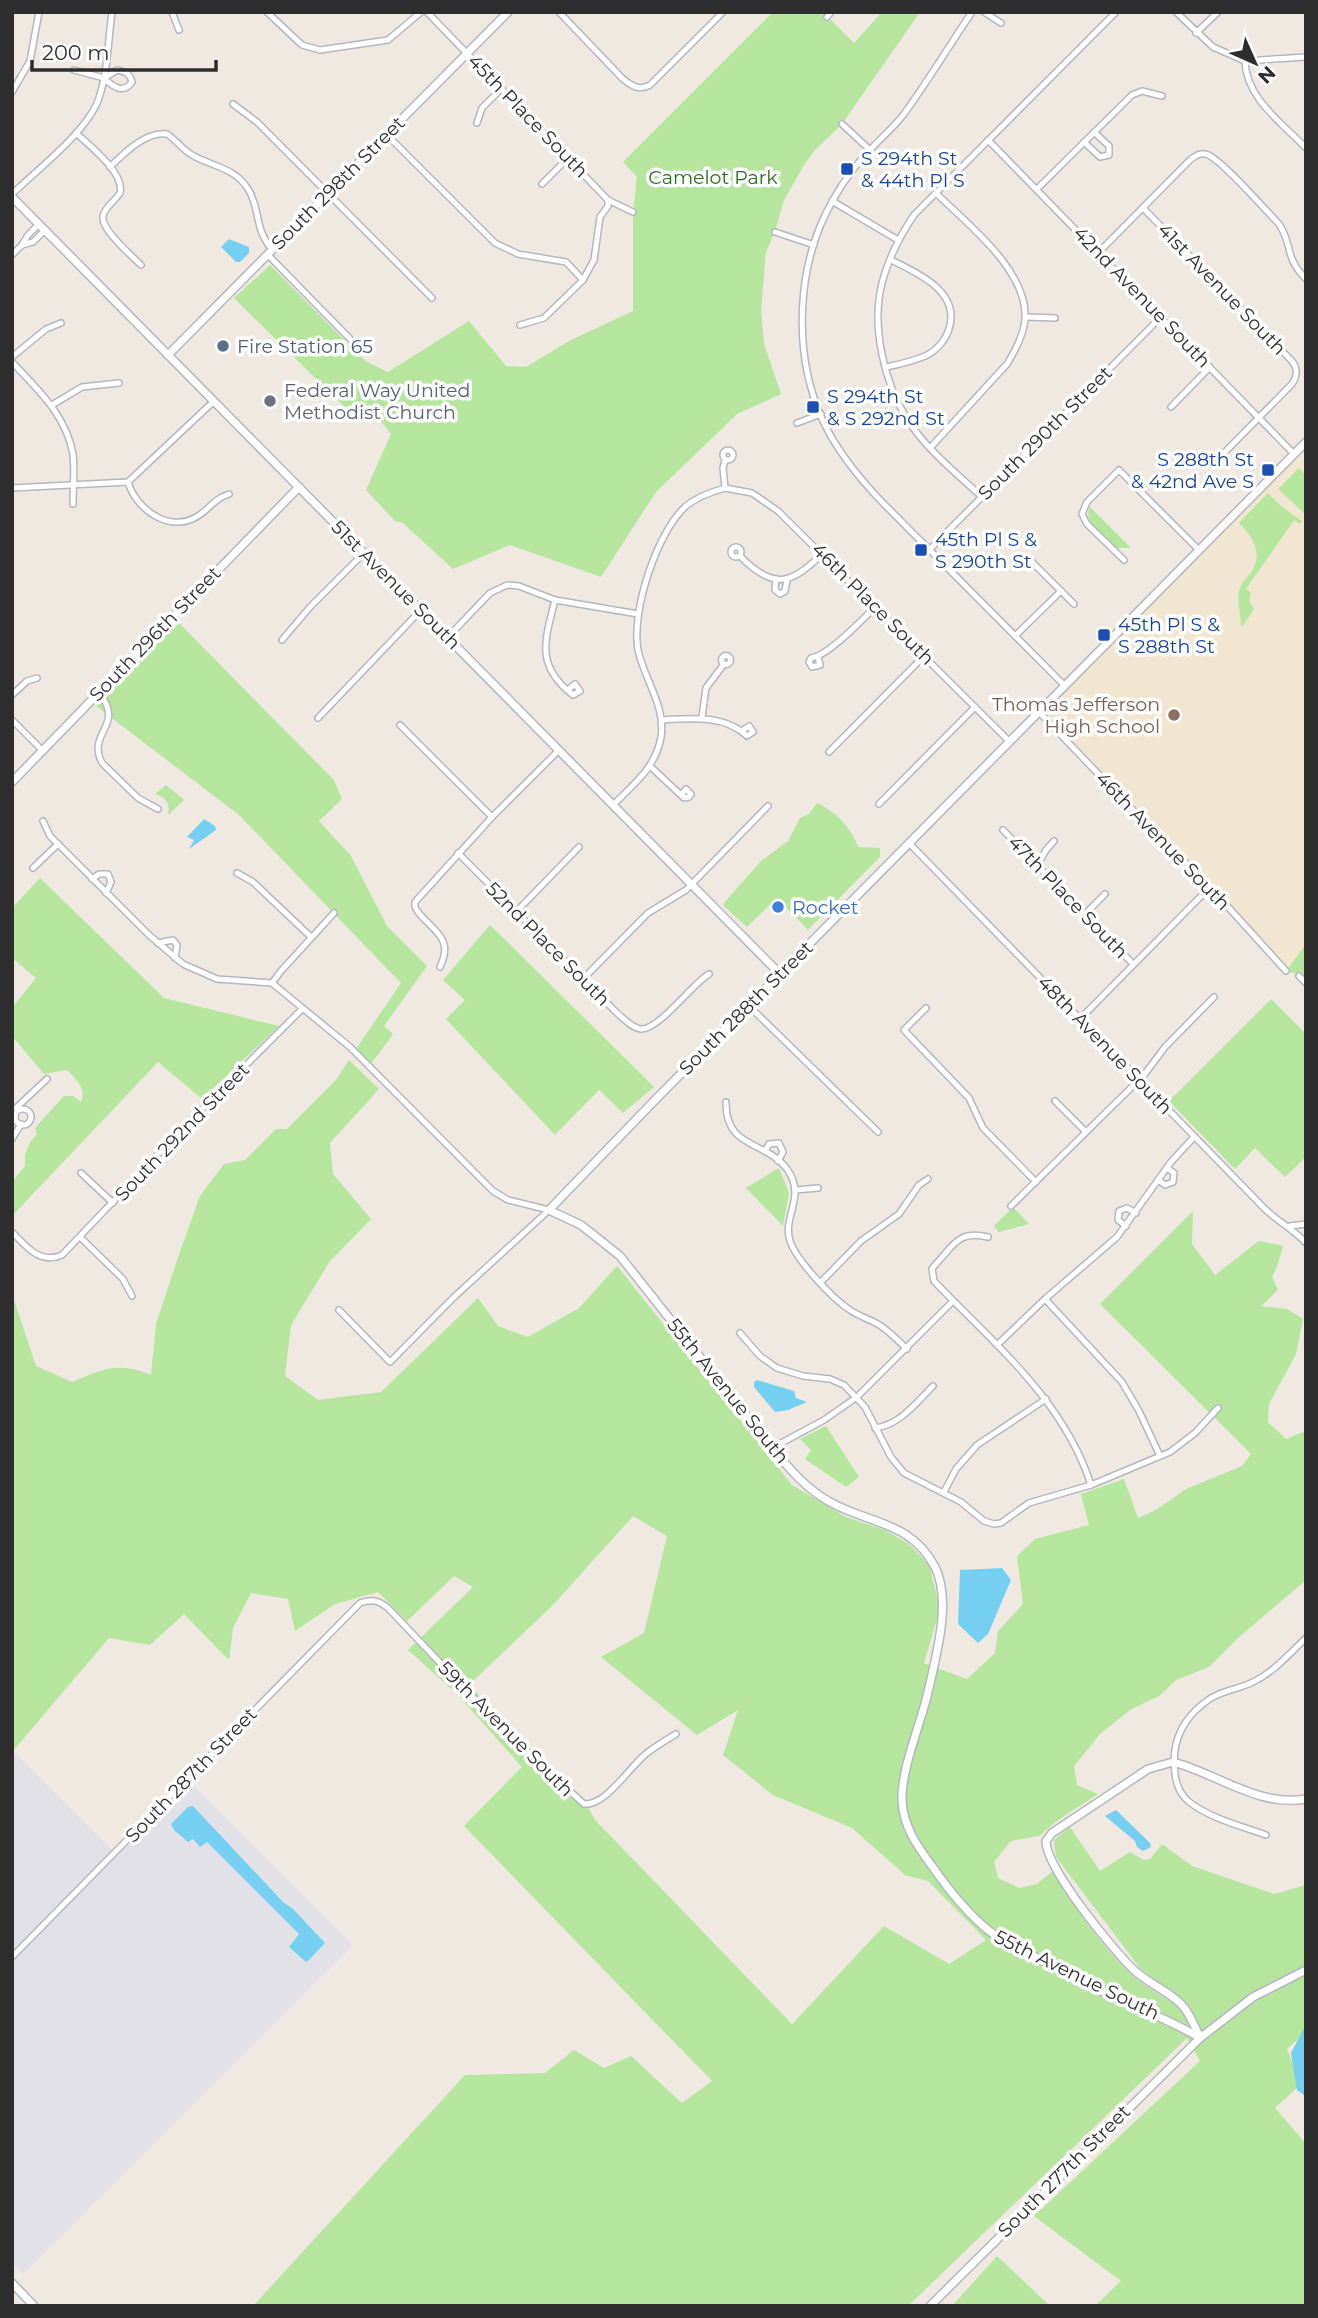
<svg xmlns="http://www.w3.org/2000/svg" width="1318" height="2318" viewBox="0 0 1318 2318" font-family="Montserrat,sans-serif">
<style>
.industrial{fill:#e3e1e8}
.education{fill:#f0e6d1}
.green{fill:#b6e59e;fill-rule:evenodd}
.water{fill:#75cff0}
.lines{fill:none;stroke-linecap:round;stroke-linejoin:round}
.street-casing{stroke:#b4b7c1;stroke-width:8}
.secondary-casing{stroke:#b4b7c1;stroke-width:10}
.street{stroke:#fff;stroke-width:5}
.secondary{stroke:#fff;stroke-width:7}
.transit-dot{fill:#1a4fb4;stroke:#fff;stroke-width:2.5}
.service-dot{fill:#5c6f8a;stroke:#fff;stroke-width:2.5}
.worship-dot{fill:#6b7280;stroke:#fff;stroke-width:2.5}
.education-dot{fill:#8d6e63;stroke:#fff;stroke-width:2.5}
.shop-dot{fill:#3f7fe0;stroke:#fff;stroke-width:2.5}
.labels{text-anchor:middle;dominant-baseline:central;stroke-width:7;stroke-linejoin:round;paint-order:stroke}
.street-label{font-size:19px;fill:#2e2e2e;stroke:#fff}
.transit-label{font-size:19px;fill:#164399;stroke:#fff;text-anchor:start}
.park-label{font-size:19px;fill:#2c6e1b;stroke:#fff}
.service-label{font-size:19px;fill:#4e5e75;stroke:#fff;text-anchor:start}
.worship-label{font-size:19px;fill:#5b616d;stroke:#fff;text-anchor:start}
.education-label{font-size:19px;fill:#785e54;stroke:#fff;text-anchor:end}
.shop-label{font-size:19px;fill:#366cbe;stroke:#fff;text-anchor:start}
</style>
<rect width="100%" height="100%" fill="#efe9e1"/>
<g class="industrial">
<polygon points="13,1751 113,1851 12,1952 12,1752"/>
<polygon points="191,1783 353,1945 23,2274 12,2263 12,1961"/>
</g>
<polygon class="education" points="1294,454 1306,464 1306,944 1286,971 1038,711"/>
<g class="green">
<polygon points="773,12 823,12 854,43 882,12 920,12 842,124 814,151 804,165 784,200 775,232 766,252 761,310 764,344 781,394 737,414 656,492 601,577 510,545 453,569 403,523 395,521 366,490 391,434 379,419 361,423 234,298 270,265 357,353 367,362 388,372 469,321 506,366 526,367 569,341 633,311 633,212 637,177 623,162"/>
<polygon points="1299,468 1306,476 1306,515 1278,489"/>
<path d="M 1268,493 L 1281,506 L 1302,521 L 1300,524 L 1294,520 L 1246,589 L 1251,593 L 1249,601 L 1254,609 L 1243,626 L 1241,625 C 1241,612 1235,598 1241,586 C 1244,579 1251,574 1254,567 C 1262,550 1251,535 1239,523 Z"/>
<path d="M 1090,507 L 1131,548 L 1117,548 L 1113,545 C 1103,535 1082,522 1090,507 Z"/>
<polygon points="176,620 334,780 342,799 319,821 351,856 387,926 427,966 384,1026 393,1034 371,1064 356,1049 401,983 239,815 96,706"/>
<path d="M 166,785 L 184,800 L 169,814 L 168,814 C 171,803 165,797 155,794 Z"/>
<path d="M 817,803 C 835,811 852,828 858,847 L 880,848 L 880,857 L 808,930 L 777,898 L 747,927 L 724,906 L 724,903 L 761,861 L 788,841 L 800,818 L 809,814 Z"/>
<path d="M 40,878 L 164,998 L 279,1026 L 202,1099 L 158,1062 L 12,1216 L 12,1182 L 25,1166 L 25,1155 L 30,1142 L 37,1134 L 35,1128 L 64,1096 L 73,1096 L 81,1102 C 87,1089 76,1079 67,1070 L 44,1074 L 12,1036 L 12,1008 L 36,978 L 12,958 L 12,908 Z"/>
<polygon points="490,925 654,1087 623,1113 599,1090 555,1135 446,1019 465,1000 443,980"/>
<polygon points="1306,944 1306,979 1304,981 1297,974 1286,971"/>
<polygon points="1271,999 1306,1034 1306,1157 1285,1177 1255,1148 1235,1169 1169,1101"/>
<path d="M 349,1060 L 379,1089 L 330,1143 L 333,1174 L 371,1219 L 330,1261 L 291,1325 L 285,1376 L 318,1400 L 381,1392 L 478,1298 L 498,1326 L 528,1337 L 579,1308 L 617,1266 L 792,1485 L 846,1517 L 885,1530 L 910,1545 L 929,1565 L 940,1609 L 924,1663 L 967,1679 L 995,1653 L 998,1631 L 1023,1604 L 1017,1556 L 1035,1539 L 1089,1525 L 1081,1494 L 1124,1479 L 1138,1518 L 1156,1510 L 1186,1489 L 1242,1466 L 1251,1454 L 1100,1304 L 1193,1211 L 1192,1244 L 1215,1275 L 1259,1241 L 1283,1246 L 1277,1267 L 1272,1277 L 1278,1290 L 1261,1306 L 1287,1309 L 1303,1319 L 1296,1354 L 1269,1404 L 1268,1422 L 1286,1439 L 1306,1431 L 1306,1580 L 1239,1637 L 1209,1667 L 1176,1680 L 1159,1696 L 1130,1710 L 1101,1733 L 1074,1766 L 1077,1785 L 1098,1794 L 1058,1820 L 1039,1836 L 1011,1841 L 994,1862 L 998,1878 L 1019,1888 L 1037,1884 L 1054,1870 C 1074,1907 1100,1945 1131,1974 C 1142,1985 1158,1993 1171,2002 L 1159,1983 L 1140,1968 L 1056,1857 L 1054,1840 L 1070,1827 L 1100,1871 L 1130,1852 L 1144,1860 L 1150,1859 L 1162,1844 L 1192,1866 L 1274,1894 L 1306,1885 L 1306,2032 L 1287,2049 L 1301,2084 L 1275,2108 L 1306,2144 L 1306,2306 L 1095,2306 L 1121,2281 L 1034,2216 L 1200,2061 L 1187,2038 L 908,2306 L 253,2306 L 465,2075 L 545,2073 L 574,2050 L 604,2068 L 631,2056 L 682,2103 L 712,2081 L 464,1826 L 522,1767 L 456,1693 L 408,1650 L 473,1587 L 454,1576 L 407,1621 L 378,1592 L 335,1604 L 295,1631 L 288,1599 L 251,1593 L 233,1628 L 229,1660 L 184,1614 L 150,1645 L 109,1638 L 12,1752 L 12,1302 L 14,1300 L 36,1366 L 72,1382 C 102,1369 119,1361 151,1375 L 156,1324 L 176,1263 L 200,1196 L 224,1164 L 245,1160 L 276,1129 L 287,1129 L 336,1080 ZM 633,1516 L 667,1536 L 644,1633 L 601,1657 L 697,1735 L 738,1710 L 723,1755 L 773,1795 L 852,1828 L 905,1875 L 928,1881 L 986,1940 L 949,1964 L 884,1926 L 792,2024 L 595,1820 L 585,1801 L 504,1727 L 470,1684 L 555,1603 Z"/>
<polygon points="779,1168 789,1193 783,1226 746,1188"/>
<polygon points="1013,1207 1029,1224 999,1232 994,1226"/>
<polygon points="826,1426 859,1477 846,1487 805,1459 811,1450 800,1439"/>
<polygon points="997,2256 1050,2306 952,2306"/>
</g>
<g class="water">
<polygon points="229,239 249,247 249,253 240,262 236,262 221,247"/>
<polygon points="204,819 215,826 216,830 189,849 194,840 187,837"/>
<polygon points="757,1380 794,1391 796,1398 807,1402 788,1410 775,1412 754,1387 754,1382"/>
<polygon points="1002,1568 1011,1580 988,1634 978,1643 958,1624 960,1570"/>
<polygon points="193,1806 283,1902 293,1909 325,1943 309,1960 306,1962 289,1947 299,1934 207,1842 200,1847 193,1839 188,1842 174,1830 171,1824 188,1807"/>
<polygon points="1116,1810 1150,1843 1151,1847 1143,1851 1137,1847 1135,1841 1105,1816"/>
<polygon points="1306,2024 1306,2094 1304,2095 1297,2090 1291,2053"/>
</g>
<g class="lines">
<defs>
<g id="street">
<polyline points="172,12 179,30"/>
<polyline points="267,12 302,45 320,50 388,40 421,12"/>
<polyline points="427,12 608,200 633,212"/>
<path d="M 559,12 L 623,79 C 632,86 639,91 650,85 L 723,12"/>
<path d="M 972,12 C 949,46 928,81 904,114 C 894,127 882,137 871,149 C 856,164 843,182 833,200 C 796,264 792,353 823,421 C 837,451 859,478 882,502 L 1064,685"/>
<polyline points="984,12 1001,23"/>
<path d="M 1176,12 L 1213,47 L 1245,61 C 1246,98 1281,122 1306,148"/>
<polyline points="827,17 831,12"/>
<polyline points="1196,33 1218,12"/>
<polyline points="1245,61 1306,57"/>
<polyline points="74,70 104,78"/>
<path d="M 117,70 C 125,72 130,73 132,82 C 123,95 112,86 104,78 Z"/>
<polyline points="12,92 30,61 39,12"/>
<polyline points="233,104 257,122 432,298"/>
<polyline points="477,123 482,108 502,88"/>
<polyline points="842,124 870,150"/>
<path d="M 76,133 C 90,146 125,173 120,193 C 115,201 104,208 103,216 C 100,229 132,256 141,265"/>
<polyline points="386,134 495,243 518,254 566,262 583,280"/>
<polyline points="988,140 1294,454"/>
<polyline points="1084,142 1100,157 1109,155 1109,146 1094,132"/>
<path d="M 110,167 C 124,153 146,131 167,134 C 176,140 183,150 192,155 C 213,167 234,167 248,189 C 261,209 254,230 272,249"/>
<polyline points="542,184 568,158"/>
<polyline points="1037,189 1132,95 1142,91 1162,96"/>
<path d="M 12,194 C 38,169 88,131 99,98 C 108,71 108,40 112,12"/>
<polyline points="832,201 898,240"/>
<path d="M 1143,208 L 1291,360 C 1298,368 1298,375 1292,384 L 1223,454"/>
<polyline points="39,224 28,235 22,245 33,242 45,230"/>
<polyline points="775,232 814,245"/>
<path d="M 1099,252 L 1190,160 C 1195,156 1199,153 1205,154 C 1218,155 1267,212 1279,224 C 1293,245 1284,257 1306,279"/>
<polyline points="267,254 358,347 368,352"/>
<polyline points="12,255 22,245"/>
<polyline points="1026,317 1055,318"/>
<polyline points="520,325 544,318 583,280 594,260 600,217 608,206 608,200"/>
<polyline points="12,357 46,329 61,323"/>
<path d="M 12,362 C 38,390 66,415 73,454 C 75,470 73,488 73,504"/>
<path d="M 886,367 C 900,364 916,361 929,354 C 938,349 946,339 949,329 C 961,292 918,273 891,260"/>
<polyline points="52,405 82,387 119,383"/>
<polyline points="1171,407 1210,367"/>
<polyline points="797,423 821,414"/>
<path d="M 930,448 L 1007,364 C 1015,351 1024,335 1025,319 C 1028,270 967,224 936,193"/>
<circle cx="728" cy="455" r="5"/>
<path d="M 128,482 C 136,509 169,534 198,516 C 211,508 212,500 229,494"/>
<polyline points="12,488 128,482 214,401"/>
<polyline points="725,488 752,493 778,511 1009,741"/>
<path d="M 982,497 C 956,473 926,449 907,419 C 884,382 871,326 882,283 C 888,259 900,236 914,215 L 1116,12"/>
<circle cx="736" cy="552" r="5"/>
<polyline points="929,550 1161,317"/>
<path d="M 740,556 C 773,590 791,585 822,554"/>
<polyline points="1027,557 1074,604"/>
<polyline points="1124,560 1087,524 1082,514 1087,502 1119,470 1199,550"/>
<polyline points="776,579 775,590 780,594 785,591 787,580"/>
<path d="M 555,600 C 544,643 536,666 573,695 L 580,691 L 575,684 L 569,689"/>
<polyline points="1015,636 1061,591"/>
<polyline points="448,637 490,593 507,585 519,586 555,600 638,614"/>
<polyline points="282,640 310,607 364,553"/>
<circle cx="726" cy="660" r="4.5"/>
<path d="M 818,657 L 820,665 L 812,667 L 809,662 L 811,658 C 828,656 862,620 875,607"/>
<path d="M 99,693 C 126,726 86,732 102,763 L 138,798 L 158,809"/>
<polyline points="12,695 27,681 37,678"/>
<polyline points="1038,711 1130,807 1210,887 1286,971"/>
<polyline points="702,717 706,688 724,664"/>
<polyline points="318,718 421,610"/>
<polyline points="12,720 43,751"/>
<path d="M 662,720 C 692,718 725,715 747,736 L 753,732 L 749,726 L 743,730"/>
<polyline points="400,725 492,817"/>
<polyline points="829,752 924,656"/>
<polyline points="651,767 684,798 689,797 691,794 686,789 682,794"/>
<polyline points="879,804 975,707"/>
<path d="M 613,805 C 634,784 656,767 661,737 C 666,706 644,679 638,650 C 631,611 657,532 686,506 C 697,497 711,492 725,488 L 723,468 L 725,460"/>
<polyline points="43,821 50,836 149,935 183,964 217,979 272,983 350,1047 493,1191 508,1200 549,1210"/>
<polyline points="1003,830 1133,964"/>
<path d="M 909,843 L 1264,1208 C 1277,1221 1293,1229 1306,1243"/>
<path d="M 458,853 L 618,1014 C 624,1019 632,1028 641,1029 C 659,1030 692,984 709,974"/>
<polyline points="1037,866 1046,850 1054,841"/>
<polyline points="33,868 58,844"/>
<polyline points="237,873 253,882 311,937"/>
<polyline points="92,879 99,874 108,874 111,882 106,893"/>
<polyline points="516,912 579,847"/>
<polyline points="1084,915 1105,894"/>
<polyline points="158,943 173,940 177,945 175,958"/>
<path d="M 440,967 C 454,938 434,932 418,912 L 415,907 L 415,902 L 492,817 L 559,750"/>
<polyline points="1299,976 1306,983"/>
<polyline points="583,979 648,913 686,890 768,806"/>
<polyline points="272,983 281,971 334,913"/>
<polyline points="749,1006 878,1132"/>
<polyline points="926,1008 904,1030 969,1098 983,1128 1036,1182"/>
<polyline points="1080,1019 1210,887"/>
<polyline points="1055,1101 1086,1132"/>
<path d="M 726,1102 C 725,1149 765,1140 787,1169 C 807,1197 782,1216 790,1241 C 796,1260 833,1299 850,1310 C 857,1315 866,1318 874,1322 C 887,1328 897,1340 907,1349"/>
<polyline points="16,1108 47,1079"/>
<circle cx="23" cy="1117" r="8"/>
<polyline points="12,1139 21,1124"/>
<polyline points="765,1151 769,1144 779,1143 783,1152 778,1161"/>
<polyline points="81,1173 113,1203"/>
<polyline points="1158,1180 1165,1185 1173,1182 1174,1173 1167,1168"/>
<polyline points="795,1190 818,1188"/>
<polyline points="1011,1206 1144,1075 1165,1047 1214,997"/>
<polyline points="1126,1226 1118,1220 1119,1211 1127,1208 1136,1213"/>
<polyline points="1290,1226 1306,1224"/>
<path d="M 12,1232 C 27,1247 40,1265 62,1255 L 187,1124 L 302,1009"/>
<polyline points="80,1237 123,1279 132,1296"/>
<path d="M 988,1237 C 958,1230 954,1245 935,1265 L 932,1269 L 934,1281 C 994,1344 1064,1400 1091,1485"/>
<polyline points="821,1282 861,1241 899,1214 919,1185 928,1179"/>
<polyline points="1045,1299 1122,1382 1139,1411 1160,1456"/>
<polyline points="339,1310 390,1362 453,1298 549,1210"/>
<polyline points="740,1333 760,1356 777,1368 803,1376 830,1379 844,1385 865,1407 891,1457 904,1473 961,1502 984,1521 994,1524 1001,1523 1029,1503 1091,1485 1170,1452 1195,1433 1218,1408"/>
<polyline points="997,1345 1045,1299 1117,1237 1171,1162 1194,1137"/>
<path d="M 875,1428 C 900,1425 917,1402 933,1386"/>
<polyline points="772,1448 824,1420 857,1397 953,1301"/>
<polyline points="944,1492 956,1469 977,1445 1046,1399"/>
<path d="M 1266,1835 C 1241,1826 1209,1818 1188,1801 C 1179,1793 1176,1784 1175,1773 C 1171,1744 1181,1721 1204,1703 C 1218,1691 1237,1690 1253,1682 C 1274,1672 1289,1654 1306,1638"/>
<path d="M 12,1957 L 360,1603 C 372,1599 378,1600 388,1608 L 506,1732 L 584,1804 C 606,1806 630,1766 647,1753 C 656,1746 666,1740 676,1734"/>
</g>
<g id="secondary">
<polyline points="12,197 780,974"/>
<polyline points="168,355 508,12"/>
<polyline points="12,782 299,487"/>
<path d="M 1200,2037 C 1194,2026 1190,2013 1181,2004 C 1167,1990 1147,1983 1133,1969 C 1112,1949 1046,1868 1046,1841 L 1052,1833 L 1148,1769 L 1173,1762 L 1183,1765 C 1222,1778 1263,1807 1306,1799"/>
<path d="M 1200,2038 C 1172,2021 1143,2010 1114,1997 C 1090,1986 1066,1973 1043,1961 C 1024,1951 1004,1943 988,1930 C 966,1912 948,1889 932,1866 C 917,1846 903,1826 902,1800 C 901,1769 921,1723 928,1692 C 936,1656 952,1601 935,1567 C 911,1521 869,1524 830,1502 C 806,1489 789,1468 772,1448 L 620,1256 L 581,1225 L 549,1210 L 655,1100 L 1306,442"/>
<polyline points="12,2283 34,2306"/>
<polyline points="930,2306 1200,2038 1253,1997 1306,1970"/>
</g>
</defs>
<use href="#street" class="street-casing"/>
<use href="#secondary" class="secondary-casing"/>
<use href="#street" class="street"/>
<use href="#secondary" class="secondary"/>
</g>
<g class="transit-dot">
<rect x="840" y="162" width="14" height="14" rx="3.5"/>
<rect x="806" y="400" width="14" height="14" rx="3.5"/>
<rect x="1261" y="463" width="14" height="14" rx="3.5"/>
<rect x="914" y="543" width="14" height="14" rx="3.5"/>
<rect x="1097" y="628" width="14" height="14" rx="3.5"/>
</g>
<circle class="service-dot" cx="223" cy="346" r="7"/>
<circle class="worship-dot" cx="270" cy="401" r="7"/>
<circle class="education-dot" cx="1174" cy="715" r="7"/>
<circle class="shop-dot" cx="778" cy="907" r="7"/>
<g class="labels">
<g class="street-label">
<text transform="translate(528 116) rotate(46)">45th Place South</text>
<text transform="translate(338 183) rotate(-45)">South 298th Street</text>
<text transform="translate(1222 289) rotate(46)">41st Avenue South</text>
<text transform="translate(1142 297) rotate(46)">42nd Avenue South</text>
<text transform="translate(1045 433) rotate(-45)">South 290th Street</text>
<text transform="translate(396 585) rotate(45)">51st Avenue South</text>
<text transform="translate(873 604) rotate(45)">46th Place South</text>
<text transform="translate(155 634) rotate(-46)">South 296th Street</text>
<text transform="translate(1163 841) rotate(46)">46th Avenue South</text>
<text transform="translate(1068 897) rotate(46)">47th Place South</text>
<text transform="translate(548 944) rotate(45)">52nd Place South</text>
<text transform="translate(746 1008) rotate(-45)">South 288th Street</text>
<text transform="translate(1105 1045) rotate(46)">48th Avenue South</text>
<text transform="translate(182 1132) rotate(-46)">South 292nd Street</text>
<text transform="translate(728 1391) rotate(51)">55th Avenue South</text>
<text transform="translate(506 1729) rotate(45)">59th Avenue South</text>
<text transform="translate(191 1775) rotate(-46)">South 287th Street</text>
<text transform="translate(1077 1975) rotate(26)">55th Avenue South</text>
<text transform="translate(1064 2171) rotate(-45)">South 277th Street</text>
</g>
<g class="transit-label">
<text x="861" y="158">S 294th St<tspan x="861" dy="22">&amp; 44th Pl S</tspan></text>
<text x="827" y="396">S 294th St<tspan x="827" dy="22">&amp; S 292nd St</tspan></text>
<text x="1254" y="459" text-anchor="end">S 288th St<tspan x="1254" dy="22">&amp; 42nd Ave S</tspan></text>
<text x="935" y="539">45th Pl S &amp;<tspan x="935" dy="22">S 290th St</tspan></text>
<text x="1118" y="624">45th Pl S &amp;<tspan x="1118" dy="22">S 288th St</tspan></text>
</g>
<g class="park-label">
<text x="713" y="177">Camelot Park</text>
</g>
<g class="service-label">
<text x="237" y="346">Fire Station 65</text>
</g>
<g class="worship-label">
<text x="284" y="390">Federal Way United<tspan x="284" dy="22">Methodist Church</tspan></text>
</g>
<g class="education-label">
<text x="1160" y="704">Thomas Jefferson<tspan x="1160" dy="22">High School</tspan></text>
</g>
<g class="shop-label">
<text x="792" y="907">Rocket</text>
</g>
</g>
<rect width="1318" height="2318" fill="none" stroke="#2e2e2e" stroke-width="28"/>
<g transform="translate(1255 63) rotate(135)" stroke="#ffffff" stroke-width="5" paint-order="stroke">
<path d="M0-5L12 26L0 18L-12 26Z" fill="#2e2e2e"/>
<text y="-10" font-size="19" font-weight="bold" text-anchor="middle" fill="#2e2e2e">N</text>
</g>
<path d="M32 60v10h184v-10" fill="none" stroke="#2e2e2e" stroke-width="3.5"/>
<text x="42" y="60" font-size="21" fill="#2e2e2e" stroke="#ffffff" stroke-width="5" paint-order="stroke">200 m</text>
</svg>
